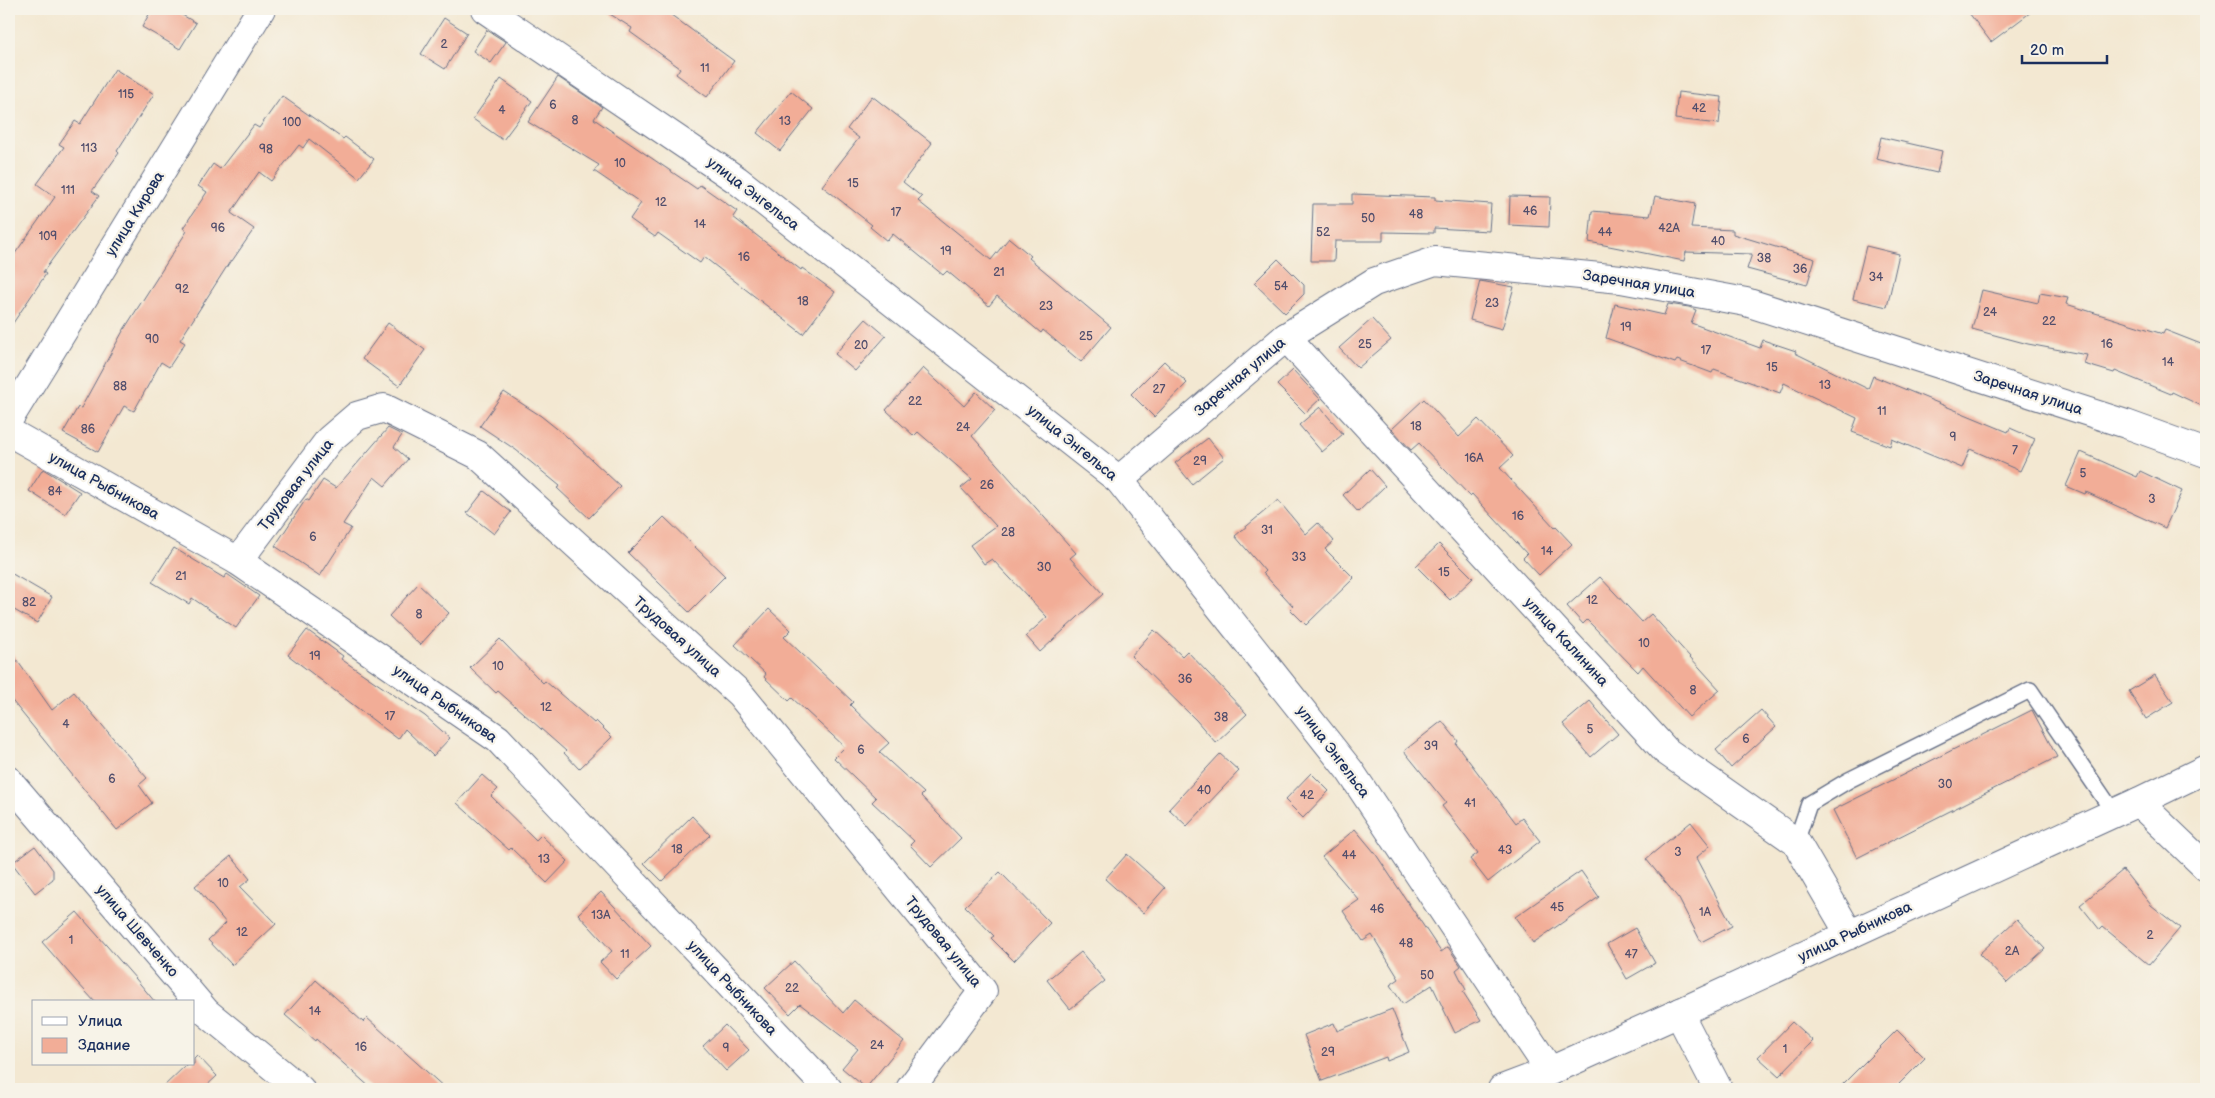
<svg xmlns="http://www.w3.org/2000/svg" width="2215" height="1098" viewBox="0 0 2215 1098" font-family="'Balsamiq Sans',sans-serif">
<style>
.building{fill:#f2ad97}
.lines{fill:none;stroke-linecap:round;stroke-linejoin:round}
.lane-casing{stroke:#677087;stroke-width:18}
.street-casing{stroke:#677087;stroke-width:30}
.secondary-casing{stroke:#677087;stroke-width:30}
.lane{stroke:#fff;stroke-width:15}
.street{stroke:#fff;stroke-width:28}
.secondary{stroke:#fff;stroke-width:28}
.labels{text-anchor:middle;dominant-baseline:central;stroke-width:4.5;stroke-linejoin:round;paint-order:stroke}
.number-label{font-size:12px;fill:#514e6c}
.street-label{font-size:15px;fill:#1b2f5e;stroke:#f7f3e8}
</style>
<rect width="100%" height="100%" fill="#f7f3e8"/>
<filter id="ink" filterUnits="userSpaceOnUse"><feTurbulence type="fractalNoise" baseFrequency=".02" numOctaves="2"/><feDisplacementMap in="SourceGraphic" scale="10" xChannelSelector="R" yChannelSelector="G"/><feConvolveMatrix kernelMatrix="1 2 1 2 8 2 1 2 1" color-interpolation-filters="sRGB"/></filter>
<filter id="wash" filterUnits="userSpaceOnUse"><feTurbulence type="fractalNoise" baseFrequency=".0096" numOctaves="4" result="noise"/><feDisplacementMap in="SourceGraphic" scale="20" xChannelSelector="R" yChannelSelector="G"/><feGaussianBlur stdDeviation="1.12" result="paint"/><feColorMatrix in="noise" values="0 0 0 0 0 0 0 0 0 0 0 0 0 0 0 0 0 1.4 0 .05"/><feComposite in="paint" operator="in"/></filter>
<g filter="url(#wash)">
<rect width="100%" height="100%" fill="#f3e8d2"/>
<g id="blocks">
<g class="building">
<polygon points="152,9 172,9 196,23 180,49 142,27"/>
<polygon points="602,9 663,9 734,61 707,97 676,74 680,68 630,32 632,28"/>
<polygon points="1966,9 2035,9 1991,42"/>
<polygon points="444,18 467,33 445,69 421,54"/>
<polygon points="487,30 506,42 491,63 473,51"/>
<polygon points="115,69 154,94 117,151 119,153 92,191 99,196 43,272 46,274 9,329 9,262 55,197 37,184 64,147 59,144 75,121 80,124"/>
<polygon points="558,77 602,107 594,119 697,189 700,185 737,211 733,217 801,270 802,268 835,292 803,334 704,257 700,263 658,233 655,237 630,219 641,203 594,171 599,165 528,122"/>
<polygon points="501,79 532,101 503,140 473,119"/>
<polygon points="791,91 813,109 780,151 757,133"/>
<polygon points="1678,92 1722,97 1719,124 1675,119"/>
<polygon points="282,96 343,139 345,137 374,159 359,178 309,139 303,148 299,145 271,181 259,172 231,213 254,229 232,261 231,260 180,340 185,343 169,367 161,362 134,411 124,406 98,452 63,433 78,407 81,408 123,331 187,231 183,228 207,192 198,186 213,164 220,169 254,125 259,128"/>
<polygon points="872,96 932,143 903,182 922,197 918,201 991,260 1009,238 1031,256 1029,258 1111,327 1081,362 1043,330 1041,333 997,296 989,306 947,271 943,275 893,234 887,241 870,227 872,225 822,186 859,138 847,129"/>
<polygon points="1881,137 1942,151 1937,173 1876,159"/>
<polygon points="1352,194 1435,197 1435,200 1491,204 1489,231 1434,228 1434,233 1383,232 1383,241 1335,241 1334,261 1311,261 1313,204 1352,204"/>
<polygon points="1510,196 1550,197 1549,227 1509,225"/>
<polygon points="1655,196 1695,204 1691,228 1733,230 1733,234 1815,259 1807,285 1747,269 1752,254 1686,252 1684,261 1589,242 1592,211 1650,216"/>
<polygon points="1866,246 1899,254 1887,307 1853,299"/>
<polygon points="1278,259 1304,285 1304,294 1285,313 1254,283"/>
<polygon points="1480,281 1514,287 1502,329 1470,320"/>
<polygon points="1982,290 2038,303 2040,293 2068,298 2066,304 2163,334 2165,330 2206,346 2206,408 2172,392 2171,394 2115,371 2114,373 2084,364 2087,355 2028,344 1972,329"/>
<polygon points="1615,304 1664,315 1668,304 1689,307 1696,310 1691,323 1760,348 1763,340 1796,351 1795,353 1868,389 1873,376 2008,432 2010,428 2035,439 2020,471 1970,449 1962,468 1892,439 1890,446 1852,432 1857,418 1784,383 1780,393 1714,369 1712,373 1677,360 1675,363 1606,338"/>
<polygon points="866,319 886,336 855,371 835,354"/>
<polygon points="1372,319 1391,340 1358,368 1339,348"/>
<polygon points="388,323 425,350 399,386 362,359"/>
<polygon points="1164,361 1187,383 1154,417 1131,394"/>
<polygon points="923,368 964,406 976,392 995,410 972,436 1076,553 1070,558 1103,594 1040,652 1026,636 1047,617 992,559 984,564 970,545 996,526 961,488 972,479 918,432 914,436 886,410"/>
<polygon points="1293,370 1320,399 1305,413 1277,385"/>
<polygon points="504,392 541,416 566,436 620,486 589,518 557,488 560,486 516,450 480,426"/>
<polygon points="1424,399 1459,437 1478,419 1513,456 1500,468 1555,528 1556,527 1572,544 1539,575 1523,558 1527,554 1472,494 1470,496 1419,443 1411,450 1392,429"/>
<polygon points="1320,407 1343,434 1322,452 1299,425"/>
<polygon points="388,428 402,435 394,447 408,459 385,486 374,477 343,524 351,528 320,576 275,546 306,499 309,501 323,480 336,488"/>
<polygon points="1208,438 1224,458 1192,484 1175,463"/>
<polygon points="2081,452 2137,477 2140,471 2182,491 2165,528 2086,492 2085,494 2066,486"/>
<polygon points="43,469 80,492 65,514 29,491"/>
<polygon points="1370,469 1385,486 1358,512 1343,495"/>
<polygon points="484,491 511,512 494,534 467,513"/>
<polygon points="1278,500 1306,534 1318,523 1334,541 1325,549 1354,578 1306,625 1290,609 1293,606 1263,573 1265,571 1235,536"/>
<polygon points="664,517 725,576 689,612 628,553"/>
<polygon points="1439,544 1473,578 1450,600 1416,566"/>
<polygon points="174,548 224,578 227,574 259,596 236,628 192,598 189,604 152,582"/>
<polygon points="9,572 52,597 37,623 9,607"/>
<polygon points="1600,577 1642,622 1651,614 1720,690 1689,717 1643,666 1638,672 1587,620 1583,624 1567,606"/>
<polygon points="418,584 449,613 420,645 389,616"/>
<polygon points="769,609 791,630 784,637 853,702 850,705 889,743 879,752 924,793 921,796 961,838 931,867 910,845 914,841 872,802 876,798 834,758 845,747 792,698 789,701 764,677 766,674 735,645"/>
<polygon points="307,630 343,656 341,659 425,716 450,738 433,756 405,729 398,739 288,655"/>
<polygon points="1154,630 1182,656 1187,651 1247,714 1216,743 1196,720 1131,656"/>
<polygon points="500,639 543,683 545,681 594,723 596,721 612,737 579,769 564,753 566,751 498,691 496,693 470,668"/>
<polygon points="9,649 52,710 74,692 147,778 139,785 152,803 117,830 9,697"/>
<polygon points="2155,675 2173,702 2146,719 2129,691"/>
<polygon points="1590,701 1618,734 1591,757 1563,724"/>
<polygon points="1761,710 1776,727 1731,768 1716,750"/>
<polygon points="2032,710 2057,757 1857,858 1833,810"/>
<polygon points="1442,721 1458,741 1456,744 1516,823 1522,818 1540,841 1488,882 1470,859 1478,853 1442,806 1446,803 1404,751"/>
<polygon points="1220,754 1239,771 1187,826 1169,809"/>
<polygon points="1311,773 1329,791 1303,818 1285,800"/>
<polygon points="482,775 498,789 491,796 536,840 541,835 568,861 547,883 511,848 509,850 457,803"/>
<polygon points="692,816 710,835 662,881 644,863"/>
<polygon points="1691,822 1710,846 1696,858 1732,926 1701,942 1679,899 1646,859"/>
<polygon points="1355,829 1375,853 1441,952 1448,947 1461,966 1456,970 1466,990 1463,992 1481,1020 1455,1033 1432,985 1403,1004 1390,985 1399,979 1372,935 1363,941 1343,911 1359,900 1322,857"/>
<polygon points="35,846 53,870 53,879 35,893 12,863"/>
<polygon points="1127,854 1165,888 1143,913 1105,879"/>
<polygon points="231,856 250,879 240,887 276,924 232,965 208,940 226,923 195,886"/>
<polygon points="2123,870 2151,905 2180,928 2149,965 2103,927 2100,930 2080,905"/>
<polygon points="1581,871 1599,897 1533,943 1515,917"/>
<polygon points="1000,872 1050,923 1014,961 991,938 994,936 965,906"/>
<polygon points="601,892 651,946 616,979 600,962 612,951 578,914"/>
<polygon points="77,912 136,979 155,1002 95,1002 76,981 42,942"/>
<polygon points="2017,919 2045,949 2007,983 1979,954"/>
<polygon points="1635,928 1655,963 1627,979 1607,944"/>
<polygon points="1081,952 1105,981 1070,1009 1047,980"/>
<polygon points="794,961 843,1013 854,1000 904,1041 866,1088 842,1068 858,1049 800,1004 790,1014 765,988"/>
<polygon points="316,980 363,1022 367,1018 446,1089 372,1089 316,1039 315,1041 285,1015"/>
<polygon points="1392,1009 1409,1052 1387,1061 1386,1057 1322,1081 1304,1035 1334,1023 1337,1031"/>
<polygon points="1792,1022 1813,1041 1779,1076 1758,1057"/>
<polygon points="725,1025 749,1050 726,1071 703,1046"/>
<polygon points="1897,1030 1925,1058 1894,1089 1838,1089"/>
<polygon points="197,1055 217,1076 203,1089 161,1089 187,1064 194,1064 194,1058"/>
</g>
</g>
</g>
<g filter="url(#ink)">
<use href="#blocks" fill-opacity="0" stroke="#677087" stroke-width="1"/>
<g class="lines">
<defs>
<polyline id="lane" points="1796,842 1809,804 1849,780 2030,690 2114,813"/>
<g id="street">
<polyline points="485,9 737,180 1119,480 1350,771 1550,1071"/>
<polyline points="1286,337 1666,751 1796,842 1850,935"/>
<polyline points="9,419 261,9"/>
<polyline points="9,432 238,561 498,739 828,1089"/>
<polyline points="1119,480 1286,337 1374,282 1435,261 1621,279 1746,302 2126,424 2206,453"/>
<polyline points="238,561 329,440 357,416 384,408 478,455 740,694 983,991 910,1089"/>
<polyline points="9,781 206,1012 300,1089"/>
<polyline points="2138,802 2206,867"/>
<polyline points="1681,1012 1683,1021 1718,1089"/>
</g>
<polyline id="secondary" points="1502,1089 1550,1071 1681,1012 2138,802 2206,769"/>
</defs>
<use href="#lane" class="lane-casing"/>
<use href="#street" class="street-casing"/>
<use href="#secondary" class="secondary-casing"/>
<use href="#lane" class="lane"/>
<use href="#street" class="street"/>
<use href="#secondary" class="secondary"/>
</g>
</g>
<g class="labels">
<g class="number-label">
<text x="444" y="44">2</text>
<text x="705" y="68">11</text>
<text x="126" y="94">115</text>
<text x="553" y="105">6</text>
<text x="1699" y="108">42</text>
<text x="502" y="110">4</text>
<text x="575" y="120">8</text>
<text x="785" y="121">13</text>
<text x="292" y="122">100</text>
<text x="89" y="148">113</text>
<text x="266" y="149">98</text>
<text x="620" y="163">10</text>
<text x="853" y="183">15</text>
<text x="68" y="190">111</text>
<text x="661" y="202">12</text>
<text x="1530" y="211">46</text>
<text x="896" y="212">17</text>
<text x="1416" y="214">48</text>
<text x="1368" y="218">50</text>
<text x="700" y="224">14</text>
<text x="218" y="228">96</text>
<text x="1669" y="228">42А</text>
<text x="1323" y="232">52</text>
<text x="1605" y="232">44</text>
<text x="48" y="236">109</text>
<text x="1718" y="241">40</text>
<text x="946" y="251">19</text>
<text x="744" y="257">16</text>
<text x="1764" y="258">38</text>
<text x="1800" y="269">36</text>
<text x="999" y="272">21</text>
<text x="1876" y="277">34</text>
<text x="1281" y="286">54</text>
<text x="182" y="289">92</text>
<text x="803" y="301">18</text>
<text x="1492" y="303">23</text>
<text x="1046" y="306">23</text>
<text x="1990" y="312">24</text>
<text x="2049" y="321">22</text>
<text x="1626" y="327">19</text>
<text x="1086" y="336">25</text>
<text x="152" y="339">90</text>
<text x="1365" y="344">25</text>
<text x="2107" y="344">16</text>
<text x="861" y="345">20</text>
<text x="1706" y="350">17</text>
<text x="2168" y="362">14</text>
<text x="1772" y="367">15</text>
<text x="1825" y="385">13</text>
<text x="120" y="386">88</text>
<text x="1159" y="389">27</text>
<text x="915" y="401">22</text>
<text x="1882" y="411">11</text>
<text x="1416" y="426">18</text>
<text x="963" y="427">24</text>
<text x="88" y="429">86</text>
<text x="1953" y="437">9</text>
<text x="2015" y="450">7</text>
<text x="1474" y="458">16А</text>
<text x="1200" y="461">29</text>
<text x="2083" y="473">5</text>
<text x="987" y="485">26</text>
<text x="55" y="491">84</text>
<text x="2152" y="499">3</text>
<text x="1518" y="516">16</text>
<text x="1267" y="530">31</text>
<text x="1008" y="532">28</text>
<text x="313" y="537">6</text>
<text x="1547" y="551">14</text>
<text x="1299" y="557">33</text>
<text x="1044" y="567">30</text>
<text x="1444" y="572">15</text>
<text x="181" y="576">21</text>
<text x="1592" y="600">12</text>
<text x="29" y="602">82</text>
<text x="419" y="614">8</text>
<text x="1644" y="643">10</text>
<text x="315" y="656">19</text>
<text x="498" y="666">10</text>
<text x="1185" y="679">36</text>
<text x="1693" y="690">8</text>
<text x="546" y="707">12</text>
<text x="390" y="716">17</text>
<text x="1221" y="717">38</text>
<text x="66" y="724">4</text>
<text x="1590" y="729">5</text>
<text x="1746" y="739">6</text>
<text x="1431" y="746">39</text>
<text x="861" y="750">6</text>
<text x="112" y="779">6</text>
<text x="1945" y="784">30</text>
<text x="1204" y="790">40</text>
<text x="1307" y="795">42</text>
<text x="1470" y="803">41</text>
<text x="677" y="849">18</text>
<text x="1505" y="850">43</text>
<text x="1678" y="852">3</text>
<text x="1349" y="855">44</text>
<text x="544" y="859">13</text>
<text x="223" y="883">10</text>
<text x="1557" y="907">45</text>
<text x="1377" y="909">46</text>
<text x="1705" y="912">1А</text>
<text x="601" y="915">13А</text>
<text x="242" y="932">12</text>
<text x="2150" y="935">2</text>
<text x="71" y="940">1</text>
<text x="1406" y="943">48</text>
<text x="2012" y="951">2А</text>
<text x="625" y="954">11</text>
<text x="1631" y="954">47</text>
<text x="1427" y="975">50</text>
<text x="792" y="988">22</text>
<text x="315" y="1011">14</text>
<text x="877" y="1045">24</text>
<text x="361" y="1047">16</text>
<text x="726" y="1048">9</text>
<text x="1785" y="1049">1</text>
<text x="1328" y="1052">29</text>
</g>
<g class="street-label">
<text transform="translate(753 194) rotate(37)">улица Энгельса</text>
<text transform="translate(135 214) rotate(-58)">улица Кирова</text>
<text transform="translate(1639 284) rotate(9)">Заречная улица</text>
<text transform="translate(1240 377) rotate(-40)">Заречная улица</text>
<text transform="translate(2028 393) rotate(18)">Заречная улица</text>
<text transform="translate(1072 443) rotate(39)">улица Энгельса</text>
<text transform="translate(296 485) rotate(-52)">Трудовая улица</text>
<text transform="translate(104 486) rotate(29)">улица Рыбникова</text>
<text transform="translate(677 637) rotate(42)">Трудовая улица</text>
<text transform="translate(1566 642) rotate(47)">улица Калинина</text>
<text transform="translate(445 704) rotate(35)">улица Рыбникова</text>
<text transform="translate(1333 752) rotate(53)">улица Энгельса</text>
<text transform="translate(137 931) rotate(49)">улица Шевченко</text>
<text transform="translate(1855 932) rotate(-25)">улица Рыбникова</text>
<text transform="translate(943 942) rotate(51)">Трудовая улица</text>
<text transform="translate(732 988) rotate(47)">улица Рыбникова</text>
</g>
</g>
<rect width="2215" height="1098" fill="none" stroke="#f7f3e8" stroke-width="30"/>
<rect x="32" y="1000" width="162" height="65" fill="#f7f3e8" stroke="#9fa5b1"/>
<rect x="42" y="1017" width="25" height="8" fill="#ffffff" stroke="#9fa5b1"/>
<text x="78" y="1026" font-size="15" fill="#1b2f5e">Улица</text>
<rect x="42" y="1038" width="25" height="15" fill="#f2ad97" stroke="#9fa5b1"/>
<text x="78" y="1050" font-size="15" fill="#1b2f5e">Здание</text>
<path d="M2022 55v8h85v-8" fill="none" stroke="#1b2f5e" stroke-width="2.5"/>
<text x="2030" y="55" font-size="15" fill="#1b2f5e" stroke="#f7f3e8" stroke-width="4" paint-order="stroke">20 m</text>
</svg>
